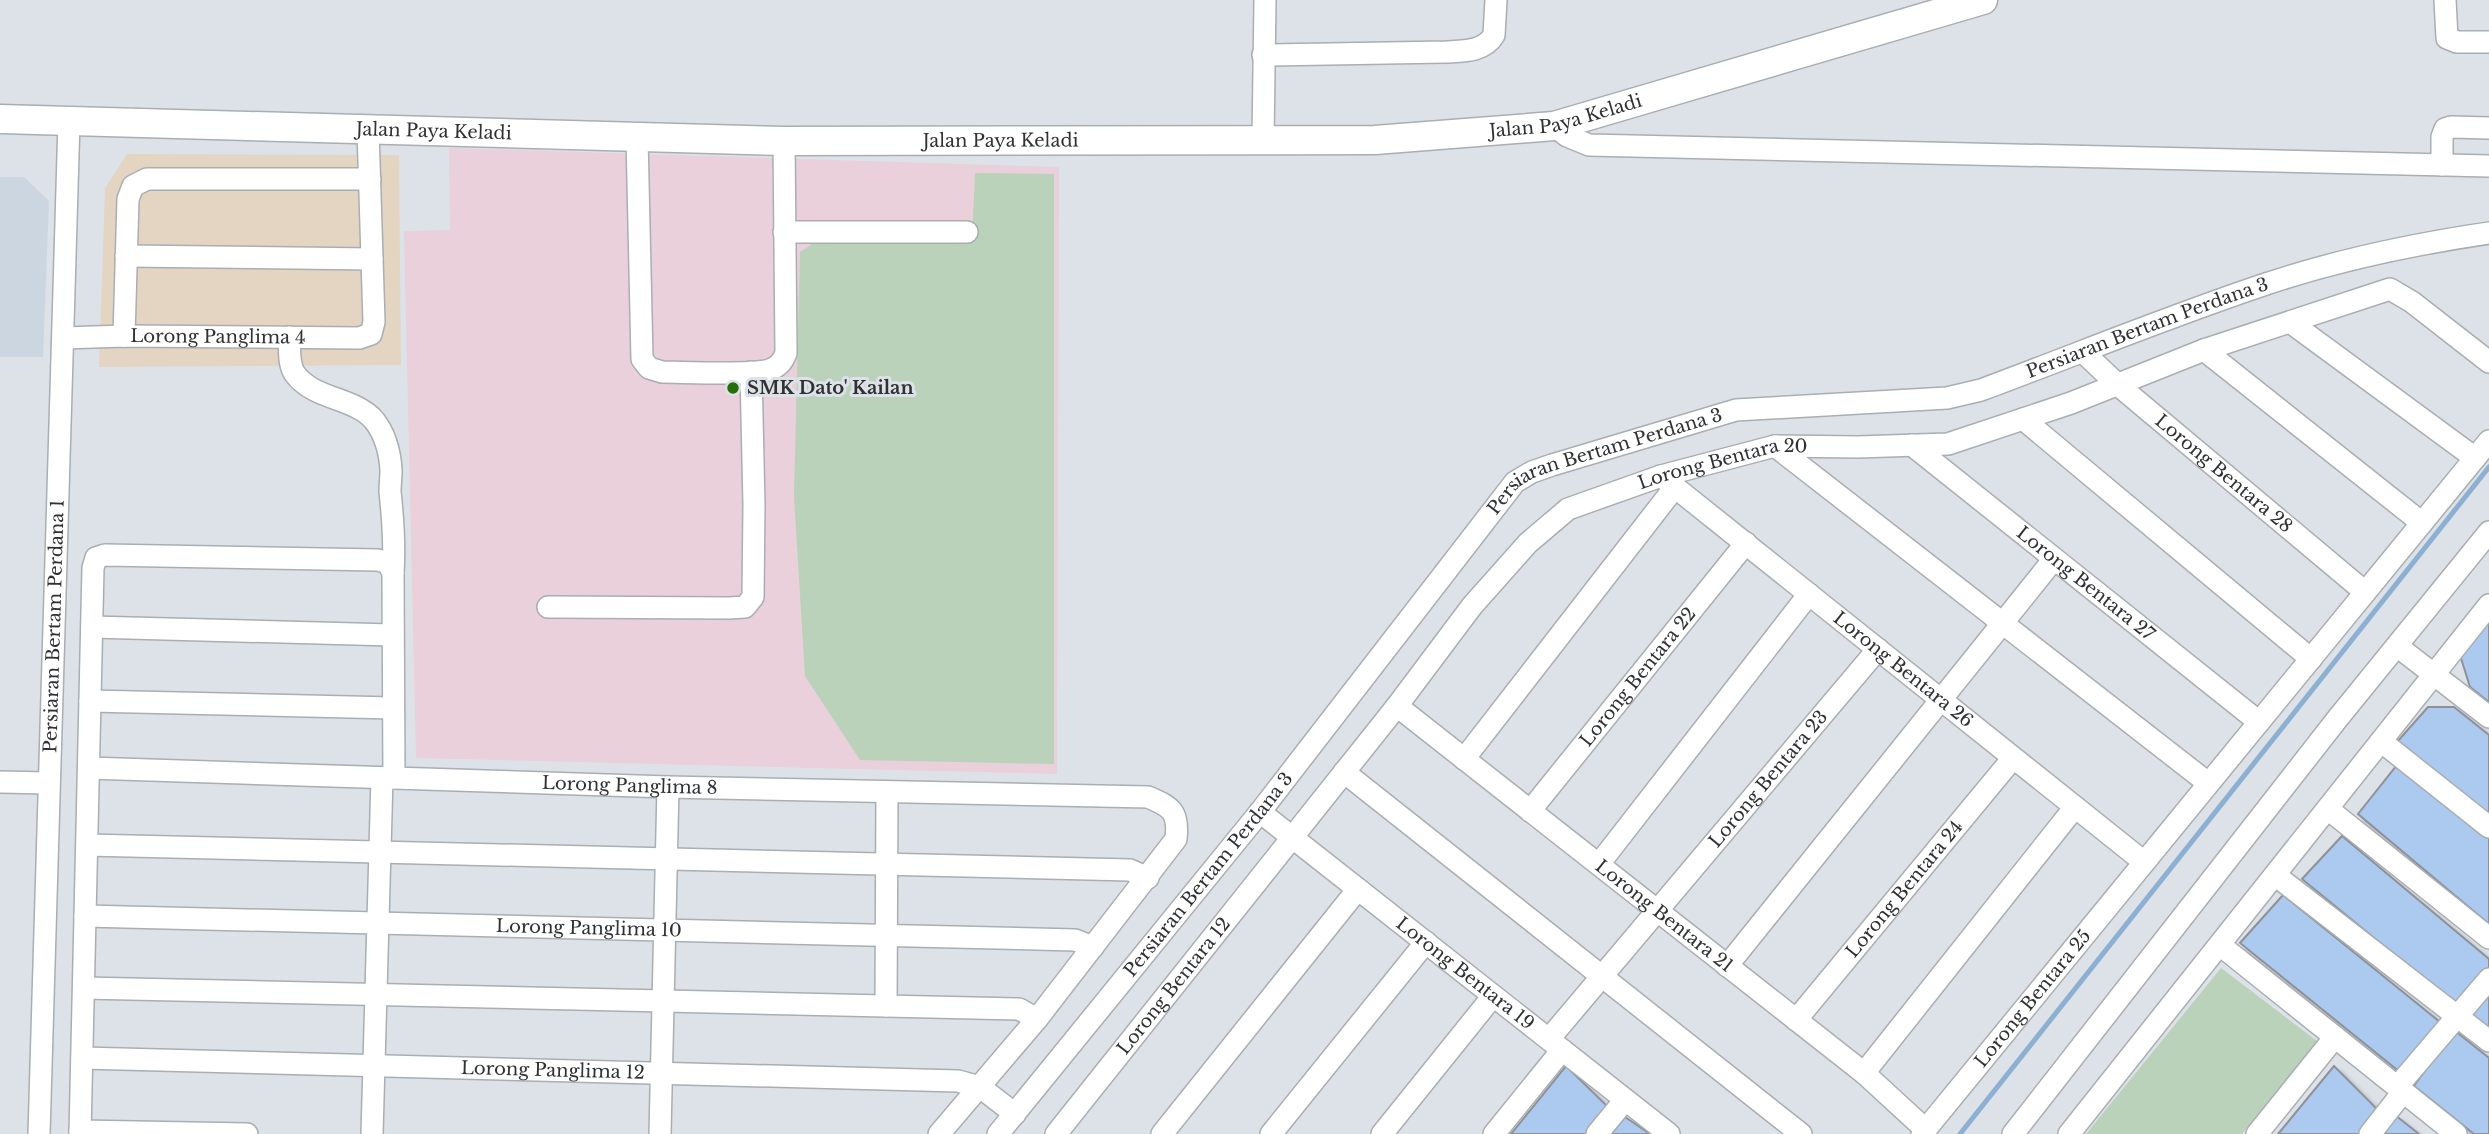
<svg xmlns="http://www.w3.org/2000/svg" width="2489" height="1134" viewBox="0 0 2489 1134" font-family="'Libre Baskerville',serif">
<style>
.commercial{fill:#e4d5c3}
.built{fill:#ccd6e1}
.education{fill:#e9d0da}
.green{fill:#b9d2b9}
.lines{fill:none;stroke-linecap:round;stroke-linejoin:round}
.stream{stroke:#8db0d2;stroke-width:5}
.building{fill:#acc9ef;stroke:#8e9298;stroke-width:2;filter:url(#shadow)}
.minor-casing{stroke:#a9aeb3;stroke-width:24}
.major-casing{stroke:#a9aeb3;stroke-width:31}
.minor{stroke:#fff;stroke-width:21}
.major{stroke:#fff;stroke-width:28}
.poi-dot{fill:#276d09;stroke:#dde2e8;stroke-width:2.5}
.labels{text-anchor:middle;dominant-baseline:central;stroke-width:6;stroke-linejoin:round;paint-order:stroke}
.street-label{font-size:18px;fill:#2f3133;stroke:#dde2e8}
.poi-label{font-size:18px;font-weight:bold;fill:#2f3133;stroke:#dde2e8;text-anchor:start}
</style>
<defs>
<filter id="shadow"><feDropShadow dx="6" dy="6" stdDeviation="2" flood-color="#0004"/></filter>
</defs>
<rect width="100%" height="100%" fill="#dde2e8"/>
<polygon class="commercial" points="127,154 399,155 401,365 99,367 105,188"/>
<polygon class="built" points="0,177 24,177 49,201 43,357 0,357"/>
<polygon class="education" points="449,148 1059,167 1057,774 416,758 404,231 450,230"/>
<g class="green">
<polygon points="975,173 1054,174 1054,764 860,760 805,676 794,496 800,252 812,244 830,240 972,239"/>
<polygon points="2221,968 2317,1041 2242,1134 2086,1134"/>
</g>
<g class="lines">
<polyline class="stream" points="1960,1134 2489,467"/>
</g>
<g class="building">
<polygon points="2489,619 2489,702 2470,687 2460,655"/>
<polygon points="2428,707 2454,707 2489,735 2489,818 2397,742"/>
<polygon points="2397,765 2489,838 2489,924 2358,814"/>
<polygon points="2342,836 2489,959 2489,968 2456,1005 2302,879"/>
<polygon points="2283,895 2440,1022 2401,1073 2240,943"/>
<polygon points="2489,987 2489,1036 2464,1015"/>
<polygon points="2454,1030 2489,1058 2489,1134 2474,1134 2414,1086"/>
<polygon points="1566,1066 1609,1108 1588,1134 1511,1134"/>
<polygon points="2334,1066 2379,1111 2362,1134 2278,1134"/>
<polygon points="2395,1115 2419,1134 2380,1134"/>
<polygon points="1625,1117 1650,1134 1611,1134"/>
</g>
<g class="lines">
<defs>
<g id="minor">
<polyline points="2445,0 2447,38 2457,42 2489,42"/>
<path d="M 1263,55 L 1446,52 C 1463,51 1484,52 1494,35 L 1496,0"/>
<polyline points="1554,126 1567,136 1589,145 2489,166"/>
<path d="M 637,137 L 642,359 L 649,368 L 662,372 C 683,372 758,376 772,369 C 780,365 783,361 786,353 L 784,141"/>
<polyline points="1263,140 1265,0"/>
<polyline points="2442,165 2442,137 2445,129 2451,127 2489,128"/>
<polyline points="784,232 967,232"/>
<polyline points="126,256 372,259"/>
<polyline points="2290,322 2475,458"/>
<polyline points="124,336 128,199 133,186 147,179 370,179"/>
<path d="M 289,337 C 290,348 288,365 295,374 C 314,400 354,397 374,420 C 385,434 390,453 391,470 C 391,478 390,485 390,492 C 393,519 395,545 393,573"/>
<path id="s1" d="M 64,338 L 124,336 L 359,338 L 371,334 L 374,322 L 368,130"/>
<polyline points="2204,350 2422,523"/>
<path id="s2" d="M 2083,352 L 2118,385 L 2365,592"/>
<polyline points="2023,419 2311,659"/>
<path id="s3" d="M 1912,445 L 2259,722"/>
<polyline points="1775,446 2208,783"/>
<path id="s4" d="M 1661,476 L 2144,862"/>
<polyline points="548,607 729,608 745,607 753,597 754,505 751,372"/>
<polyline points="92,627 392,635"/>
<polyline points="2397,646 2489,717"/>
<polyline points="90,701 393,708"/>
<path id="s5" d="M 1397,706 L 1864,1073 L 1925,1129"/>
<polyline points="2382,742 2489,827"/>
<polyline points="1464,759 1675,487"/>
<path id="s6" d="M 89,768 L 668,787 L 1148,797 C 1172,807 1179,812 1176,839 L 1037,1019 L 939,1134"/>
<polyline points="1344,772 1801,1134"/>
<polyline points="0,782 48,783"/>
<polyline points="2328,809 2489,938"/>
<path id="s7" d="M 1530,811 L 1746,543"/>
<path id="s8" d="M 1260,812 L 1669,1134"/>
<polyline points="87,845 1130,870 1148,878"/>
<polyline points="1599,864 1809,594"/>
<polyline points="2275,875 2489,1041"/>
<path id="s9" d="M 85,916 L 1075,940 L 1093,947"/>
<polyline points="2220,945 2456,1134"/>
<polyline points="1727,966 2054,559"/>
<polyline points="84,988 1019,1009 1037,1019"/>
<polyline points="886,1006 887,792"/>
<path id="s10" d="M 1796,1020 L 2013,758"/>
<path id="s11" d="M 1549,1039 L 1878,649"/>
<path id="s12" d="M 82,1058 L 958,1081 L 980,1087 L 1015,1114"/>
<polyline points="1864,1073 2075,807"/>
<polyline points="2397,1087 2489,979"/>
<polyline points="80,1131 247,1134"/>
<path id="s13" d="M 39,1134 L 69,121"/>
<polyline points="80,1134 93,568 96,558 105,555 378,560 388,563 393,573 394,778"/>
<polyline points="372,1134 382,778"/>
<polyline points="660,1134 668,787"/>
<path id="s14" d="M 998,1134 L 1260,812 L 1515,482 L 1532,472 L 1552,465 L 1736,410 L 1947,398 L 1981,390 C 2075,355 2170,316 2266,284 C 2338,260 2414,244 2489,233"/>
<path id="s15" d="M 1056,1134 L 1397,706 L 1472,606 L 1528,543 L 1568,509 L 1661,476 L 1775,446 L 1858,447 L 1948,444 L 2071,403 L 2204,350 L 2390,289 L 2412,302 L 2489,362"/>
<polyline points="1162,1134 1358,889"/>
<polyline points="1271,1134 1426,942"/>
<polyline points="1382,1134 1493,996"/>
<polyline points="1494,1134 1562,1050"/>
<polyline points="1597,1134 1625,1100"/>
<path id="s16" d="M 1922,1134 L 2489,441"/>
<polyline points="2013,1134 2338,718 2489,532"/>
<polyline points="2069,1134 2489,605"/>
<polyline points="2257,1134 2335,1037"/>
<polyline points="2370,1134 2403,1092"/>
</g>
<g id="major">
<path id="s17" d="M 0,119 L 784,141 L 1375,140 L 1554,126 L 1983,0"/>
</g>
</defs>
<use href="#minor" class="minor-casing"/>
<use href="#major" class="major-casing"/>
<use href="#minor" class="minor"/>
<use href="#major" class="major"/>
</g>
<circle class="poi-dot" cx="733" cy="388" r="7"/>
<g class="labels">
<g class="street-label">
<text stroke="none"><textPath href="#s17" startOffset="1568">Jalan Paya Keladi</textPath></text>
<text stroke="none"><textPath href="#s17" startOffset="434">Jalan Paya Keladi</textPath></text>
<text stroke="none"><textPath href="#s17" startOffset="1001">Jalan Paya Keladi</textPath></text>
<text stroke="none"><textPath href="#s14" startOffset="1489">Persiaran Bertam Perdana 3</textPath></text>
<text stroke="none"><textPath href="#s1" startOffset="154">Lorong Panglima 4</textPath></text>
<text stroke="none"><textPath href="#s14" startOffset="922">Persiaran Bertam Perdana 3</textPath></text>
<text stroke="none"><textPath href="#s15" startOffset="971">Lorong Bentara 20</textPath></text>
<text stroke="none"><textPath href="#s2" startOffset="186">Lorong Bentara 28</textPath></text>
<text stroke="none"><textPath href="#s3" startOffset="222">Lorong Bentara 27</textPath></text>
<text stroke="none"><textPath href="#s13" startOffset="508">Persiaran Bertam Perdana 1</textPath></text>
<text stroke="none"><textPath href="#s4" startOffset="310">Lorong Bentara 26</textPath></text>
<text stroke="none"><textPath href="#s7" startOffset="172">Lorong Bentara 22</textPath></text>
<text stroke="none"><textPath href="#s11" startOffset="340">Lorong Bentara 23</textPath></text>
<text stroke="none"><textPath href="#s6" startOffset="541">Lorong Panglima 8</textPath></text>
<text stroke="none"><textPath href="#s14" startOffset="334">Persiaran Bertam Perdana 3</textPath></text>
<text stroke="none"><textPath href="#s10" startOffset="170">Lorong Bentara 24</textPath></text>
<text stroke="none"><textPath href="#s5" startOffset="340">Lorong Bentara 21</textPath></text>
<text stroke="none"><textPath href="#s9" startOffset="504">Lorong Panglima 10</textPath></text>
<text stroke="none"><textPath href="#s8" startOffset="261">Lorong Bentara 19</textPath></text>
<text stroke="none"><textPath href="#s15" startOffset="189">Lorong Bentara 12</textPath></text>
<text stroke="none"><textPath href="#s16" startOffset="175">Lorong Bentara 25</textPath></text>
<text stroke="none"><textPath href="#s12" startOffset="471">Lorong Panglima 12</textPath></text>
</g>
<g class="poi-label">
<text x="747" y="388">SMK Dato' Kailan</text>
</g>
</g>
</svg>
